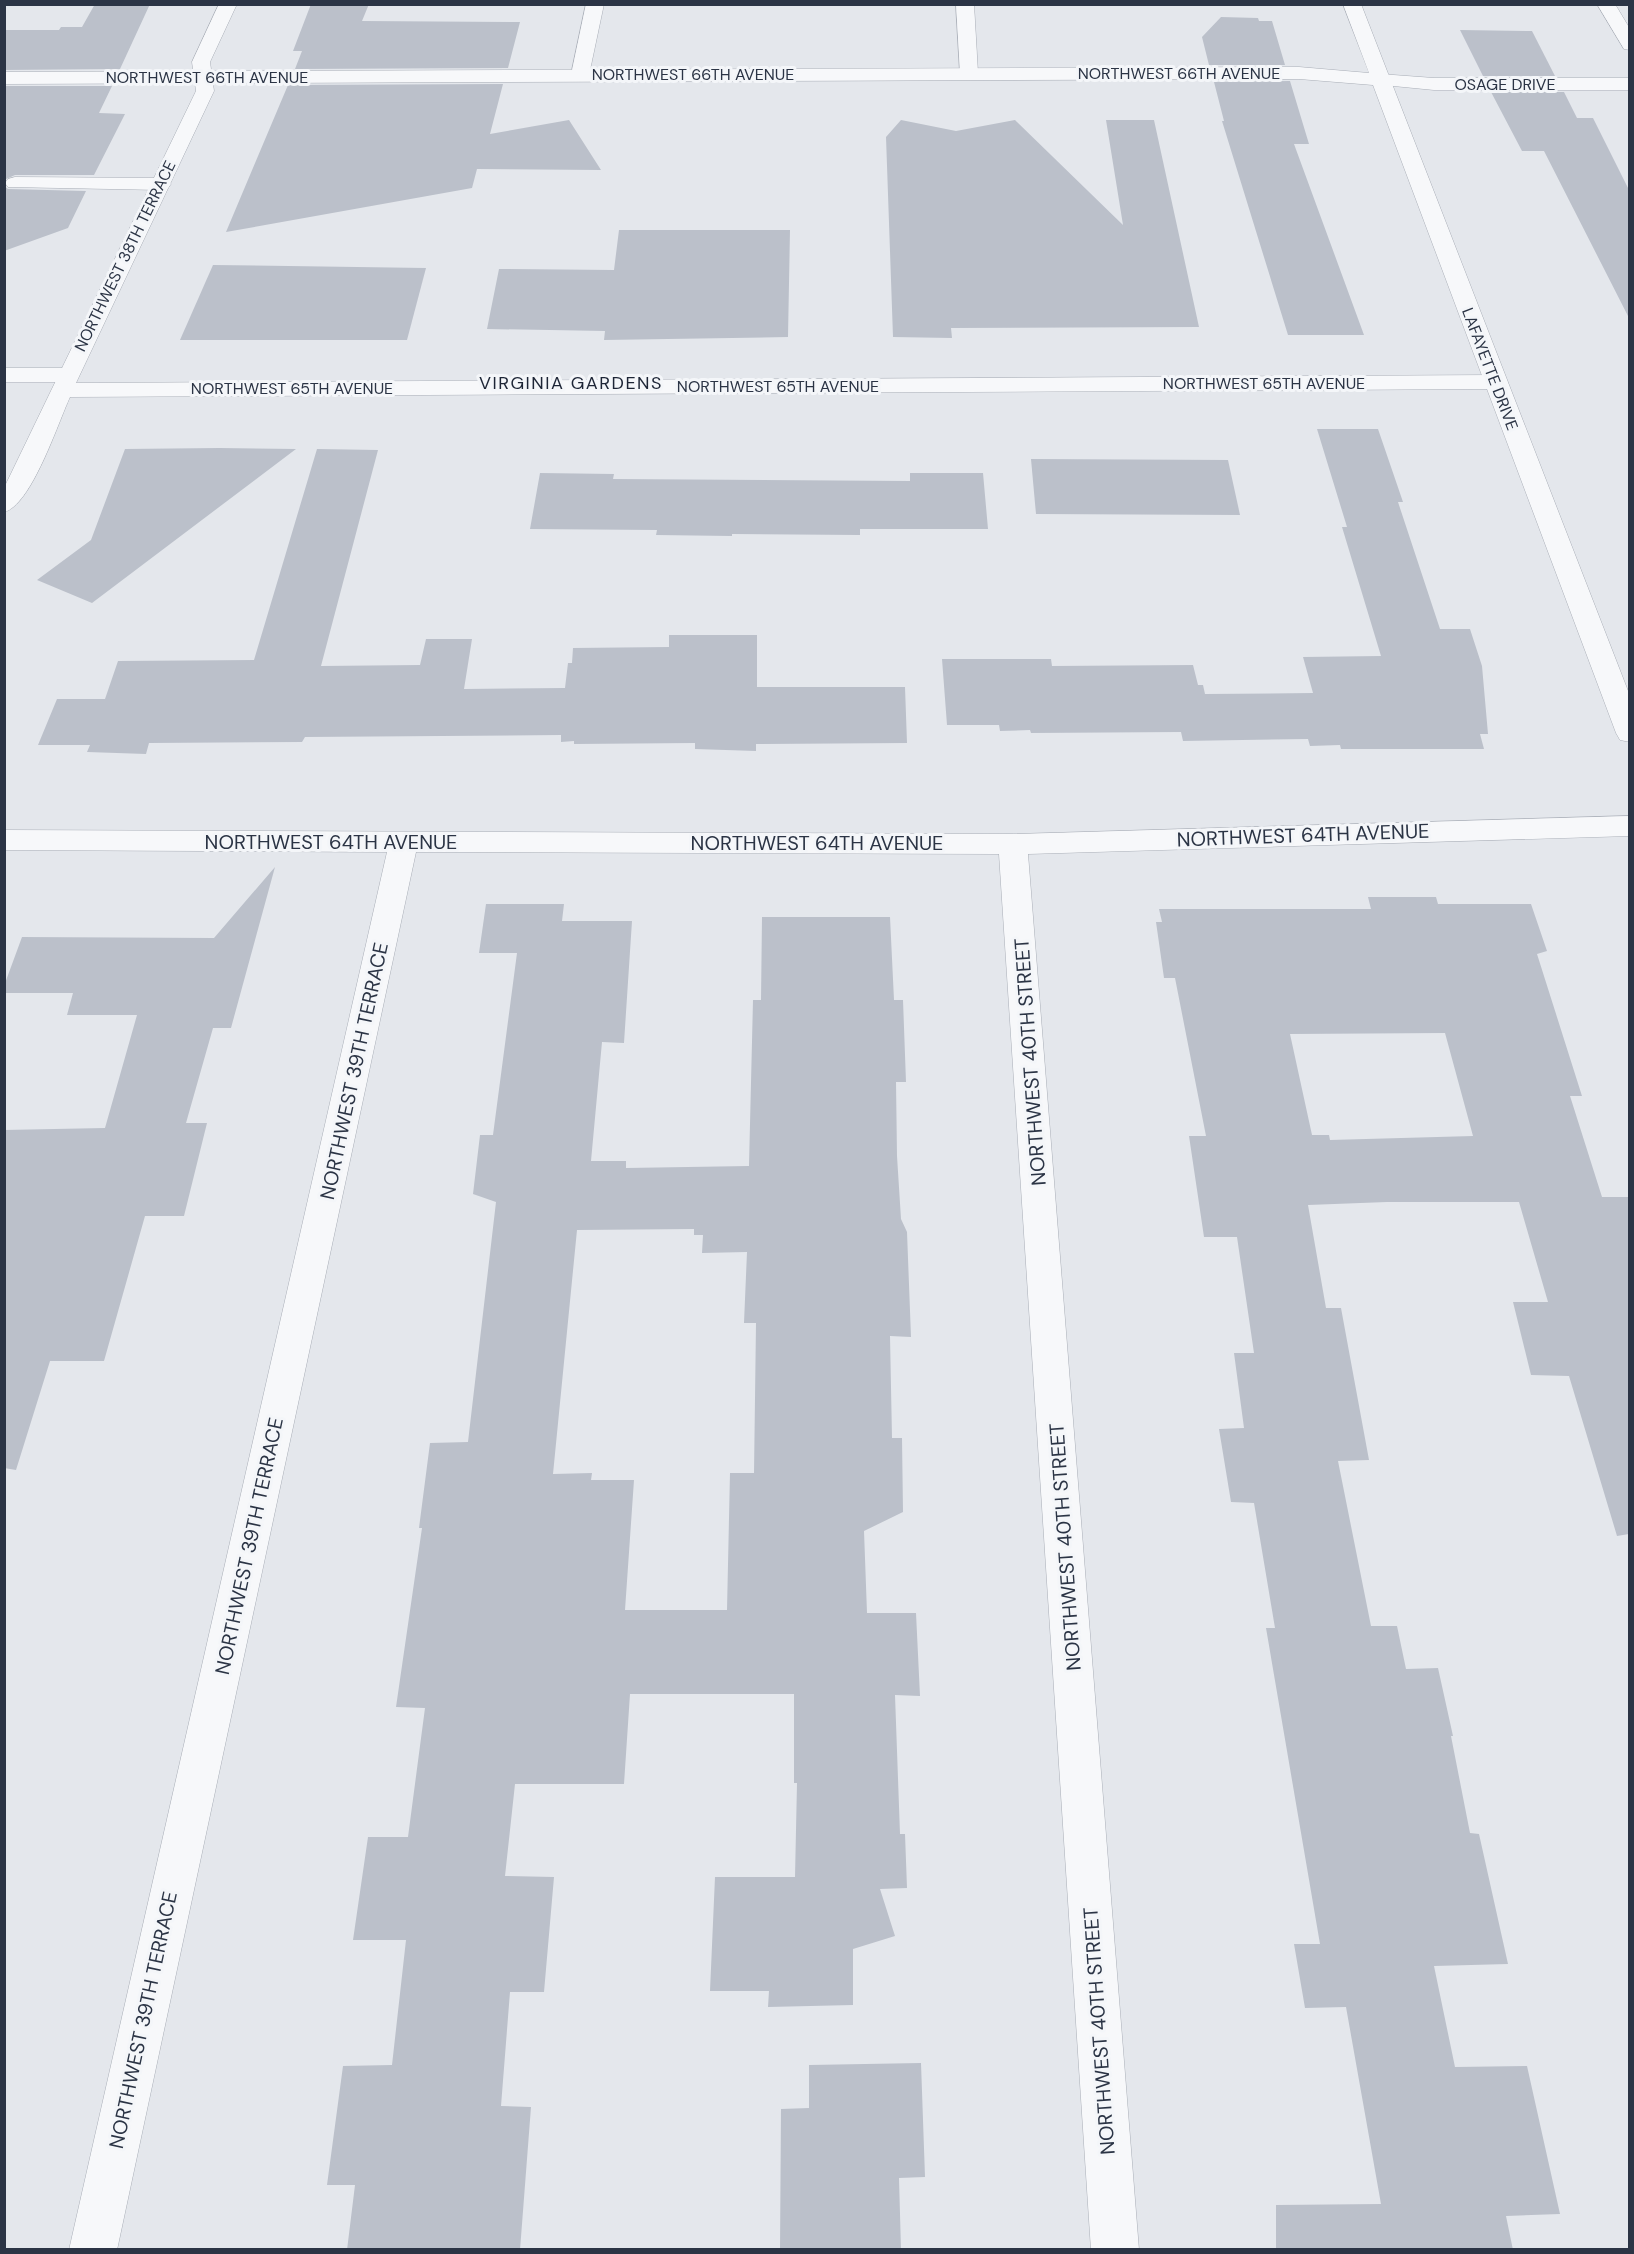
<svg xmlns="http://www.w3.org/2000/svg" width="1634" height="2254" viewBox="0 0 1634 2254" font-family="'DM Sans',sans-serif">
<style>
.building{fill:#bbc0ca;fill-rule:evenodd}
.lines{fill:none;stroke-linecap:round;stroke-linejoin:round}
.service-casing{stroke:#a9aeb7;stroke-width:1}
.minor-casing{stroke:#a9aeb7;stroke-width:1}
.tertiary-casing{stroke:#a9aeb7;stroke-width:1}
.service{fill:#f7f8fa;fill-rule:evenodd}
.minor{fill:#f7f8fa;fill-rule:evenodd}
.tertiary{fill:#f7f8fa;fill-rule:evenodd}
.labels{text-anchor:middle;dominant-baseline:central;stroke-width:6;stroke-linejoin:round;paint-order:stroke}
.far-street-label{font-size:16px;fill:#2b3445;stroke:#f4f6f9}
.far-quarter-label{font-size:18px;letter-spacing:1.5px;fill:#1d2536;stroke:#f4f6f9}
.street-label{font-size:20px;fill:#2b3445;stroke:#f4f6f9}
</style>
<rect width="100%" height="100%" fill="#e4e7ec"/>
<g class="building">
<polygon points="95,4 150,4 120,69 4,70 4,30 59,30 61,27 82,27"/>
<polygon points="311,4 369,4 362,21 520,22 508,68 295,69 302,51 293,51"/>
<polygon points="1221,17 1258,18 1259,21 1272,21 1285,65 1209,65 1202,37"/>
<polygon points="1460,30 1532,31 1555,76 1483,76"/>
<polygon points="1290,81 1309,144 1294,144 1364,335 1288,335 1222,121 1224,121 1214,82"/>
<polygon points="503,84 490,134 569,120 601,170 477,169 472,188 226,232 288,85"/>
<polygon points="4,86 112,86 99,113 125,114 94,175 15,175 4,180"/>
<polygon points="1491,92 1564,92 1577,118 1593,118 1629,190 1629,318 1544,151 1522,151"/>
<polygon points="901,120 956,131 1015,120 1123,225 1106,120 1154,120 1199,327 951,328 952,338 893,337 886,137"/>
<polygon points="4,186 8,189 86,191 68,228 4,251"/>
<polygon points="619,230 790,230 788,337 604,340 605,331 487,329 499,269 614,270"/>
<polygon points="213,265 426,268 407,340 180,340"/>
<polygon points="1317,429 1378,429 1403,502 1398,502 1440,629 1470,629 1482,666 1488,734 1480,734 1484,749 1341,749 1340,745 1310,746 1308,739 1183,741 1181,732 1031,733 1030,730 1000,731 999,725 947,725 942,659 1051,659 1052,666 1193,665 1198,685 1203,685 1205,694 1313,693 1303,657 1381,656 1342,527 1347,527"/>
<polygon points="125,449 219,448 296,449 92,603 37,580 91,540"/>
<polygon points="317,449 378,450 321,666 420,665 426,639 472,639 464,689 565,688 568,663 572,663 573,648 669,647 669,635 757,635 757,687 905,687 907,743 756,744 756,751 695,749 695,743 574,744 574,741 561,742 561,735 305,737 302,742 149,743 146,754 87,752 90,745 38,745 57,699 105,699 118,661 254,660"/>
<polygon points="1031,459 1228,460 1240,515 1036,514"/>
<polygon points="540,473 614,474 613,479 910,481 910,473 983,473 988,529 860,529 860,535 732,534 732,536 656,535 657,530 530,529"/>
<polygon points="275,867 231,1028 213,1028 186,1123 207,1123 184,1216 145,1216 104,1361 50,1361 16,1470 4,1468 4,1130 105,1128 137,1015 67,1015 73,993 4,993 4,986 22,937 214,938"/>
<path d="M 1368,897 L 1436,897 L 1438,904 L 1531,904 L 1547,951 L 1537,954 L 1582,1096 L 1570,1096 L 1602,1197 L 1629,1197 L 1629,1534 L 1617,1536 L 1569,1376 L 1531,1375 L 1513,1302 L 1548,1302 L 1519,1202 L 1387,1202 L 1308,1205 L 1326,1308 L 1341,1308 L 1369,1460 L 1338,1461 L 1371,1626 L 1397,1626 L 1406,1669 L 1438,1668 L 1453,1736 L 1451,1736 L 1470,1833 L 1479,1834 L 1508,1964 L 1434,1966 L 1455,2067 L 1527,2066 L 1560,2214 L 1506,2216 L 1513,2250 L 1276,2250 L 1276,2205 L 1381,2204 L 1346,2007 L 1305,2008 L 1294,1944 L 1320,1944 L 1266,1628 L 1275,1628 L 1254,1503 L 1231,1502 L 1219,1429 L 1244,1428 L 1234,1353 L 1254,1353 L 1237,1237 L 1204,1237 L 1189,1136 L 1206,1136 L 1175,978 L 1164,978 L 1156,922 L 1162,922 L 1159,909 L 1371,909 ZM 1445,1033 L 1473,1136 L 1330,1140 L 1329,1135 L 1312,1135 L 1290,1034 Z"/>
<path d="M 486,904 L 564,904 L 562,921 L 632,921 L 624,1043 L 602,1042 L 591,1161 L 626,1161 L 626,1168 L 749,1166 L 753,1000 L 761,1000 L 762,917 L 890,917 L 894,1000 L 903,1000 L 906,1082 L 896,1082 L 897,1156 L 901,1219 L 907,1232 L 911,1337 L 890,1336 L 892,1438 L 902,1438 L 903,1512 L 864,1531 L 867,1613 L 916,1613 L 920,1696 L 895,1695 L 900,1834 L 905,1834 L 907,1888 L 880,1889 L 895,1936 L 853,1949 L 853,2005 L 768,2007 L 769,1991 L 710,1991 L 715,1877 L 795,1877 L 797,1783 L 794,1783 L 794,1694 L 630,1694 L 624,1784 L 515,1784 L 505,1876 L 554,1877 L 544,1992 L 510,1992 L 501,2106 L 531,2107 L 520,2250 L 347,2250 L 355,2185 L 327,2185 L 343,2066 L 392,2065 L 406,1940 L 353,1940 L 368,1837 L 408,1837 L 425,1708 L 396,1707 L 422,1528 L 419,1528 L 430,1443 L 468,1442 L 496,1202 L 473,1194 L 480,1135 L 493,1135 L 517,953 L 479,953 ZM 694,1229 L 694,1235 L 703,1235 L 702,1253 L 747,1252 L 744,1323 L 756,1323 L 754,1473 L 730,1473 L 727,1610 L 625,1610 L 634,1480 L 591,1480 L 592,1473 L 553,1474 L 577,1230 Z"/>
<polygon points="921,2063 925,2177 899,2178 901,2250 780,2250 781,2109 809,2108 809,2065"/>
</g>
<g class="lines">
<defs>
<g id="service">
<polygon points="1597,4 1615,4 1630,29 1630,50 1624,49"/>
<polygon points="15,177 161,178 168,180 171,184 168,188 161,190 8,187 5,183 8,179"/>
<polygon points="4,368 68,368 76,370 79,375 76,380 68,382 4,382"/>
</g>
<g id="minor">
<path d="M 219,4 L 237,4 L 210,62 L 214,91 L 76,383 L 1495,375 L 1503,377 L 1506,382 L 1503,387 L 1495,389 L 70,397 C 58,423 31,506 4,512 L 4,488 L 196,91 L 192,62 Z"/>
<polygon points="586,4 604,4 589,75 580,81 571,75"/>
<polygon points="956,4 974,4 978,73 969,79 960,73"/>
<polygon points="1380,74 1434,78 1630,78 1630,90 1434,90 1373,84 1371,80"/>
<polygon points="1630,816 1630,836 1028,854 1139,2250 1091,2250 999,854 416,852 117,2250 69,2250 387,852 4,850 4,830 1013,834"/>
</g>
<polygon id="tertiary" points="1343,4 1361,4 1630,696 1630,742 1620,740 1616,733 1373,85 1299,79 4,84 4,72 1299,67 1369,73"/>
</defs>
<use href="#service" class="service-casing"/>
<use href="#minor" class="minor-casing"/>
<use href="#tertiary" class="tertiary-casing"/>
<use href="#service" class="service"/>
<use href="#minor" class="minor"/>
<use href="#tertiary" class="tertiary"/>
</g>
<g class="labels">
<g class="far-street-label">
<text x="1179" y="73">NORTHWEST 66TH AVENUE</text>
<text x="693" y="74">NORTHWEST 66TH AVENUE</text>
<text x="207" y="77">NORTHWEST 66TH AVENUE</text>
<text x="1505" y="84">OSAGE DRIVE</text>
<text transform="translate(125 256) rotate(-64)">NORTHWEST 38TH TERRACE</text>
<text transform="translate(1490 369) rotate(69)">LAFAYETTE DRIVE</text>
<text x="1264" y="383">NORTHWEST 65TH AVENUE</text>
<text x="778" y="386">NORTHWEST 65TH AVENUE</text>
<text x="292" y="388">NORTHWEST 65TH AVENUE</text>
</g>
<g class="far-quarter-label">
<text x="571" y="383">VIRGINIA GARDENS</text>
</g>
<g class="street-label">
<text transform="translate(1303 835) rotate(-2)">NORTHWEST 64TH AVENUE</text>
<text x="331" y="842">NORTHWEST 64TH AVENUE</text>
<text x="817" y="843">NORTHWEST 64TH AVENUE</text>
<text transform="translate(1030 1062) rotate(-94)">NORTHWEST 40TH STREET</text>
<text transform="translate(354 1071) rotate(-78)">NORTHWEST 39TH TERRACE</text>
<text transform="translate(249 1546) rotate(-78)">NORTHWEST 39TH TERRACE</text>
<text transform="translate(1065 1547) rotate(-94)">NORTHWEST 40TH STREET</text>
<text transform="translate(143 2020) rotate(-78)">NORTHWEST 39TH TERRACE</text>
<text transform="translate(1099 2031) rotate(-94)">NORTHWEST 40TH STREET</text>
</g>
</g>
<rect width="1634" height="2254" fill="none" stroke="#2b3445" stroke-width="12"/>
</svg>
